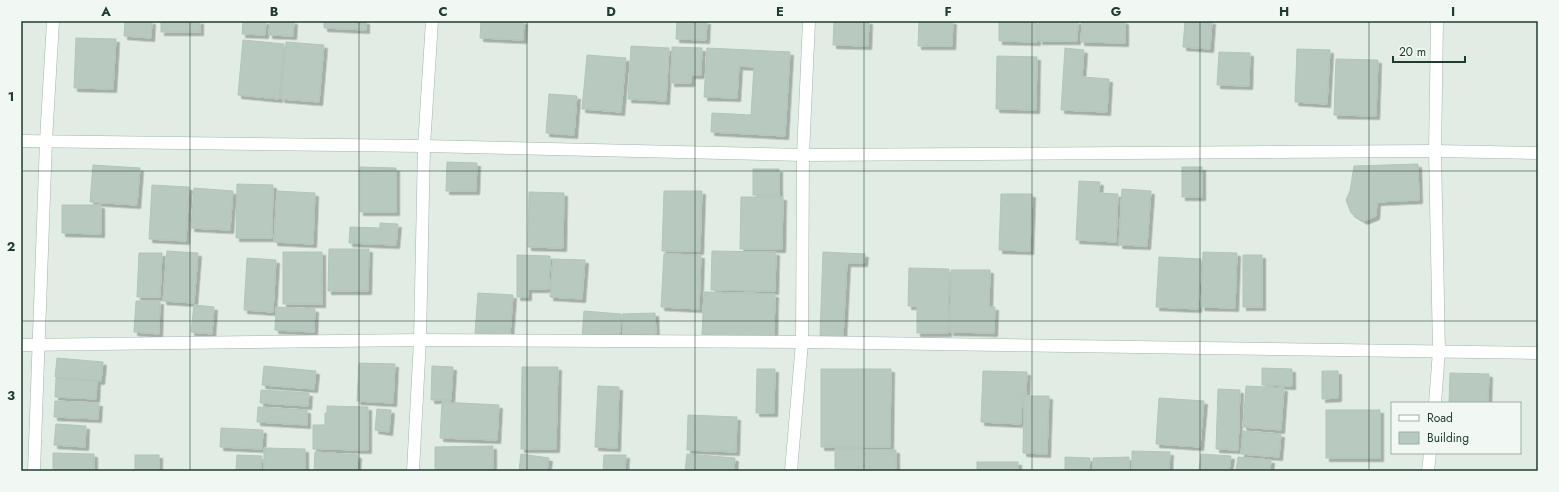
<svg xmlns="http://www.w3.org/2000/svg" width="1559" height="492" viewBox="0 0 1559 492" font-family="Jost,sans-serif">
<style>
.building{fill:#b8c9bf;stroke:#b2c5ba;filter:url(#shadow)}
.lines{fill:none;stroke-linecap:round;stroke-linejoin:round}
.minor-casing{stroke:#a3b4aa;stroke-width:13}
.minor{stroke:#fff;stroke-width:12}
.grid{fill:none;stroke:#203c2f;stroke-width:1;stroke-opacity:0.55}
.neatline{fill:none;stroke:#203c2f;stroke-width:1.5}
.grid-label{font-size:13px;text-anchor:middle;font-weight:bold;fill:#203c2f}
</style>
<defs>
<filter id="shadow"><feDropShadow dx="3.5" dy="3.5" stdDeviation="0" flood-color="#0004"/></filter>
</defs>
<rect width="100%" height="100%" fill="#e0ece4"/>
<g class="building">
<polygon points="125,21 152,21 151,38 124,36"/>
<rect x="161" y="21" width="39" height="11"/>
<polygon points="243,21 266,21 265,35 242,34"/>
<polygon points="270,21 294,21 293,36 269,35"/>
<polygon points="324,21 366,21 366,30 324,28"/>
<polygon points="481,21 524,21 523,40 480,38"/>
<polygon points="677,21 707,21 706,40 676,39"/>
<polygon points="834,21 869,21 868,46 833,45"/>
<polygon points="919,21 953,21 952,46 918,46"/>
<polygon points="999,21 1037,21 1037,42 999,41"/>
<polygon points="1039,21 1078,21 1077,41 1039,41"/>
<polygon points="1082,21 1125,21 1125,43 1081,42"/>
<polygon points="1185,21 1212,21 1210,49 1183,47"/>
<polygon points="76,38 116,39 113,89 74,88"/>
<polygon points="243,40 284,44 279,99 238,95"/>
<polygon points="286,42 324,45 319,102 281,99"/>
<polygon points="631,46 669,48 666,101 628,99"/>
<polygon points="672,47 702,48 701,75 691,75 691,83 671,83"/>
<polygon points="707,48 790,52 785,136 711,132 712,113 751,115 754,67 739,66 737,98 704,97"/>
<polygon points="1065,48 1084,50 1082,77 1109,79 1107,112 1061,110"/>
<polygon points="1297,49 1330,50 1327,104 1295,102"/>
<polygon points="1219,52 1250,53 1249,86 1217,85"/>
<polygon points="587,55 626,58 621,112 582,109"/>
<polygon points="997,56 1037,57 1036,110 996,109"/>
<polygon points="1336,59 1378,60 1376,116 1334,115"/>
<polygon points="549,94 577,96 574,135 546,133"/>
<polygon points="447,162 477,163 476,191 446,191"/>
<polygon points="1418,164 1419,200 1377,202 1376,216 1364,221 1351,213 1346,200 1350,191 1354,166"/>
<polygon points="93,165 140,168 137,205 90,202"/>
<polygon points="360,167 396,168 396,212 360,212"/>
<rect x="1182" y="167" width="20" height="30"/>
<rect x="753" y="169" width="26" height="26"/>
<polygon points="1079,181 1100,182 1099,193 1118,194 1116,242 1076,240"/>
<polygon points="237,184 273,185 272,238 236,238"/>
<polygon points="152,185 189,187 186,241 149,239"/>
<polygon points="194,188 233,191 230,230 191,228"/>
<polygon points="1122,189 1151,191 1147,246 1119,245"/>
<polygon points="277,191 315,193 313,244 274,242"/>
<polygon points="664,191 702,191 700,251 662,251"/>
<polygon points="529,192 564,193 563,248 528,247"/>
<polygon points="1001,194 1032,194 1030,251 999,250"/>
<polygon points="741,197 783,197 782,249 740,249"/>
<polygon points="62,205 101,205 101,234 62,233"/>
<polygon points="380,223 398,224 396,245 349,243 350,227 380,228"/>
<polygon points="329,249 369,249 368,291 328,291"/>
<polygon points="167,251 198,253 194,303 163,301"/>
<polygon points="712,251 776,252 775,291 711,290"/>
<rect x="283" y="252" width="39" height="52"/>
<polygon points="823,252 865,254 864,263 847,263 843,337 820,336"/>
<polygon points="1203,252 1237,253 1235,308 1201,307"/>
<polygon points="139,253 162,253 160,297 137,297"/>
<polygon points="664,254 701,255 699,309 661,307"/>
<polygon points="517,255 550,256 549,289 528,289 528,297 517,297"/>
<rect x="1243" y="255" width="19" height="52"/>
<polygon points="1159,257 1201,259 1198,309 1156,307"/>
<polygon points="247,258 276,260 273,312 244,310"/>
<polygon points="553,259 585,260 582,299 550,297"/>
<polygon points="909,268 949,269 948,333 917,333 917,306 908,306"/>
<polygon points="951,270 990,270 989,307 995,307 994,333 950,332"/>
<polygon points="704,292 775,294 774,337 702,335"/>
<polygon points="478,293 513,295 510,335 475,333"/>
<polygon points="136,301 160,301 159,334 134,332"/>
<polygon points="194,305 214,307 212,334 191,332"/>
<polygon points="276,307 315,309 314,332 275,330"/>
<polygon points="584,311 621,314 619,340 582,337"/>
<polygon points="655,313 656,334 623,335 622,314"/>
<polygon points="57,358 103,362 101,381 55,377"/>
<polygon points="359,363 395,364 393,403 357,401"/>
<polygon points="264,366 316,371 314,389 262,385"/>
<polygon points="432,366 453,367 451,400 431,400"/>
<polygon points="522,367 558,367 556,449 521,449"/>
<polygon points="1262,368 1292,369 1292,386 1262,385"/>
<polygon points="757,369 775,369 774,413 756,413"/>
<polygon points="821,369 891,369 890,447 821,447"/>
<polygon points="983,371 1027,372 1026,395 1022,395 1021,424 981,422"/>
<polygon points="1322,371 1338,371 1338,398 1322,399"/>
<polygon points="1450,373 1489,374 1488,403 1449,403"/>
<polygon points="56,378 97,381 96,399 55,397"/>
<polygon points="598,386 619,387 617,448 595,447"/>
<polygon points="1246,386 1284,388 1281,430 1243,427"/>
<polygon points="1218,389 1240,390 1238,450 1216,449"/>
<polygon points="261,390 309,393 308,406 260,403"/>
<polygon points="1024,396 1049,396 1047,454 1023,453"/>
<polygon points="1159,398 1204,401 1200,447 1156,444"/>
<polygon points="55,401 99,403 98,419 54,417"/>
<polygon points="442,402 499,405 497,440 440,438"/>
<polygon points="327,406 368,407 368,450 313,449 313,425 325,425 325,413 327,413"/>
<polygon points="258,407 307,410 307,425 257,422"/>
<polygon points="377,409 391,410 389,432 375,430"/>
<rect x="1326" y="410" width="54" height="48"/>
<polygon points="688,415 737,417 736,452 687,450"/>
<polygon points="56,424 86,426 85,447 54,445"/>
<polygon points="221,428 263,430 262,449 220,447"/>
<polygon points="1243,431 1281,434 1279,457 1241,454"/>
<polygon points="493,446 493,471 435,471 435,447"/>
<polygon points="264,448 305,449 305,471 264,471"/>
<polygon points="835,449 896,450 896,471 835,471"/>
<polygon points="1132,451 1170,452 1169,471 1132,471"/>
<polygon points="315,452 358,455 357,471 314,471"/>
<polygon points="53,453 94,454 94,471 53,471"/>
<polygon points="521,454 549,458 547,471 519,471"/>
<polygon points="687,454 735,458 734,471 685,471"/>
<polygon points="1201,454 1231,456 1229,471 1199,471"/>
<rect x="135" y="455" width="24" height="16"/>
<polygon points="237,455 262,456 261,471 236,471"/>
<polygon points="604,455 626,455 625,471 603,471"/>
<polygon points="1065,457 1090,458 1089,471 1065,471"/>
<polygon points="1129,457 1129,471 1093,471 1093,458"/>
<polygon points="1238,457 1271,460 1270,471 1236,471"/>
<rect x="977" y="462" width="41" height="9"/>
</g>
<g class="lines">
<defs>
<g id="minor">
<polyline points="21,141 424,146 803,155 1435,151 1538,153"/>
<polyline points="21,345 420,340 802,342 1538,353"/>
<polyline points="1435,403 1439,351 1435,151 1437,21"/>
<polyline points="34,471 46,141 53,21"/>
<polyline points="413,471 420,340 424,146 432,21"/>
<polyline points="791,471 802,342 803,155 809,21"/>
<polyline points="1428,471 1430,453"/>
</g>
</defs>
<use href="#minor" class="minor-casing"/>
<use href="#minor" class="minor"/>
</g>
<path class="grid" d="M 190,21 L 190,471M 359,21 L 359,471M 527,21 L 527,471M 695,21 L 695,471M 864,21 L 864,471M 1032,21 L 1032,471M 1200,21 L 1200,471M 1369,21 L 1369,471M 21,171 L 1538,171M 21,321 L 1538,321"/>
<rect width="1559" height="492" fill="none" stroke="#f1f8f3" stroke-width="44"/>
<rect x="1391" y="402" width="130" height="52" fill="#f1f8f3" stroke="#9dada5"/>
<rect x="1399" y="415" width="20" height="6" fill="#ffffff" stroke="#9dada5"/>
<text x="1427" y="422" font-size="12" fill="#203c2f">Road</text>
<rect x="1399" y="432" width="20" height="12" fill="#b8c9bf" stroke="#9dada5"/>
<text x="1427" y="442" font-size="12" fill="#203c2f">Building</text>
<path d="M1393 56v6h72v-6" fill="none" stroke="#203c2f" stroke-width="2"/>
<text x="1399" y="56" font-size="12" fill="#203c2f" stroke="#f1f8f3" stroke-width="3" paint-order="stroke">20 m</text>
<rect x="22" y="22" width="1515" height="448" class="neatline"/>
<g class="grid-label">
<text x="106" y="16">A</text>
<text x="274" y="16">B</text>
<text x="443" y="16">C</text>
<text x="611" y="16">D</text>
<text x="780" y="16">E</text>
<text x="948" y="16">F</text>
<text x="1116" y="16">G</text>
<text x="1284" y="16">H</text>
<text x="1453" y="16">I</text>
<text x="11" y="101">1</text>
<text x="11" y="251">2</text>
<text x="11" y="400">3</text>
</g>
</svg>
